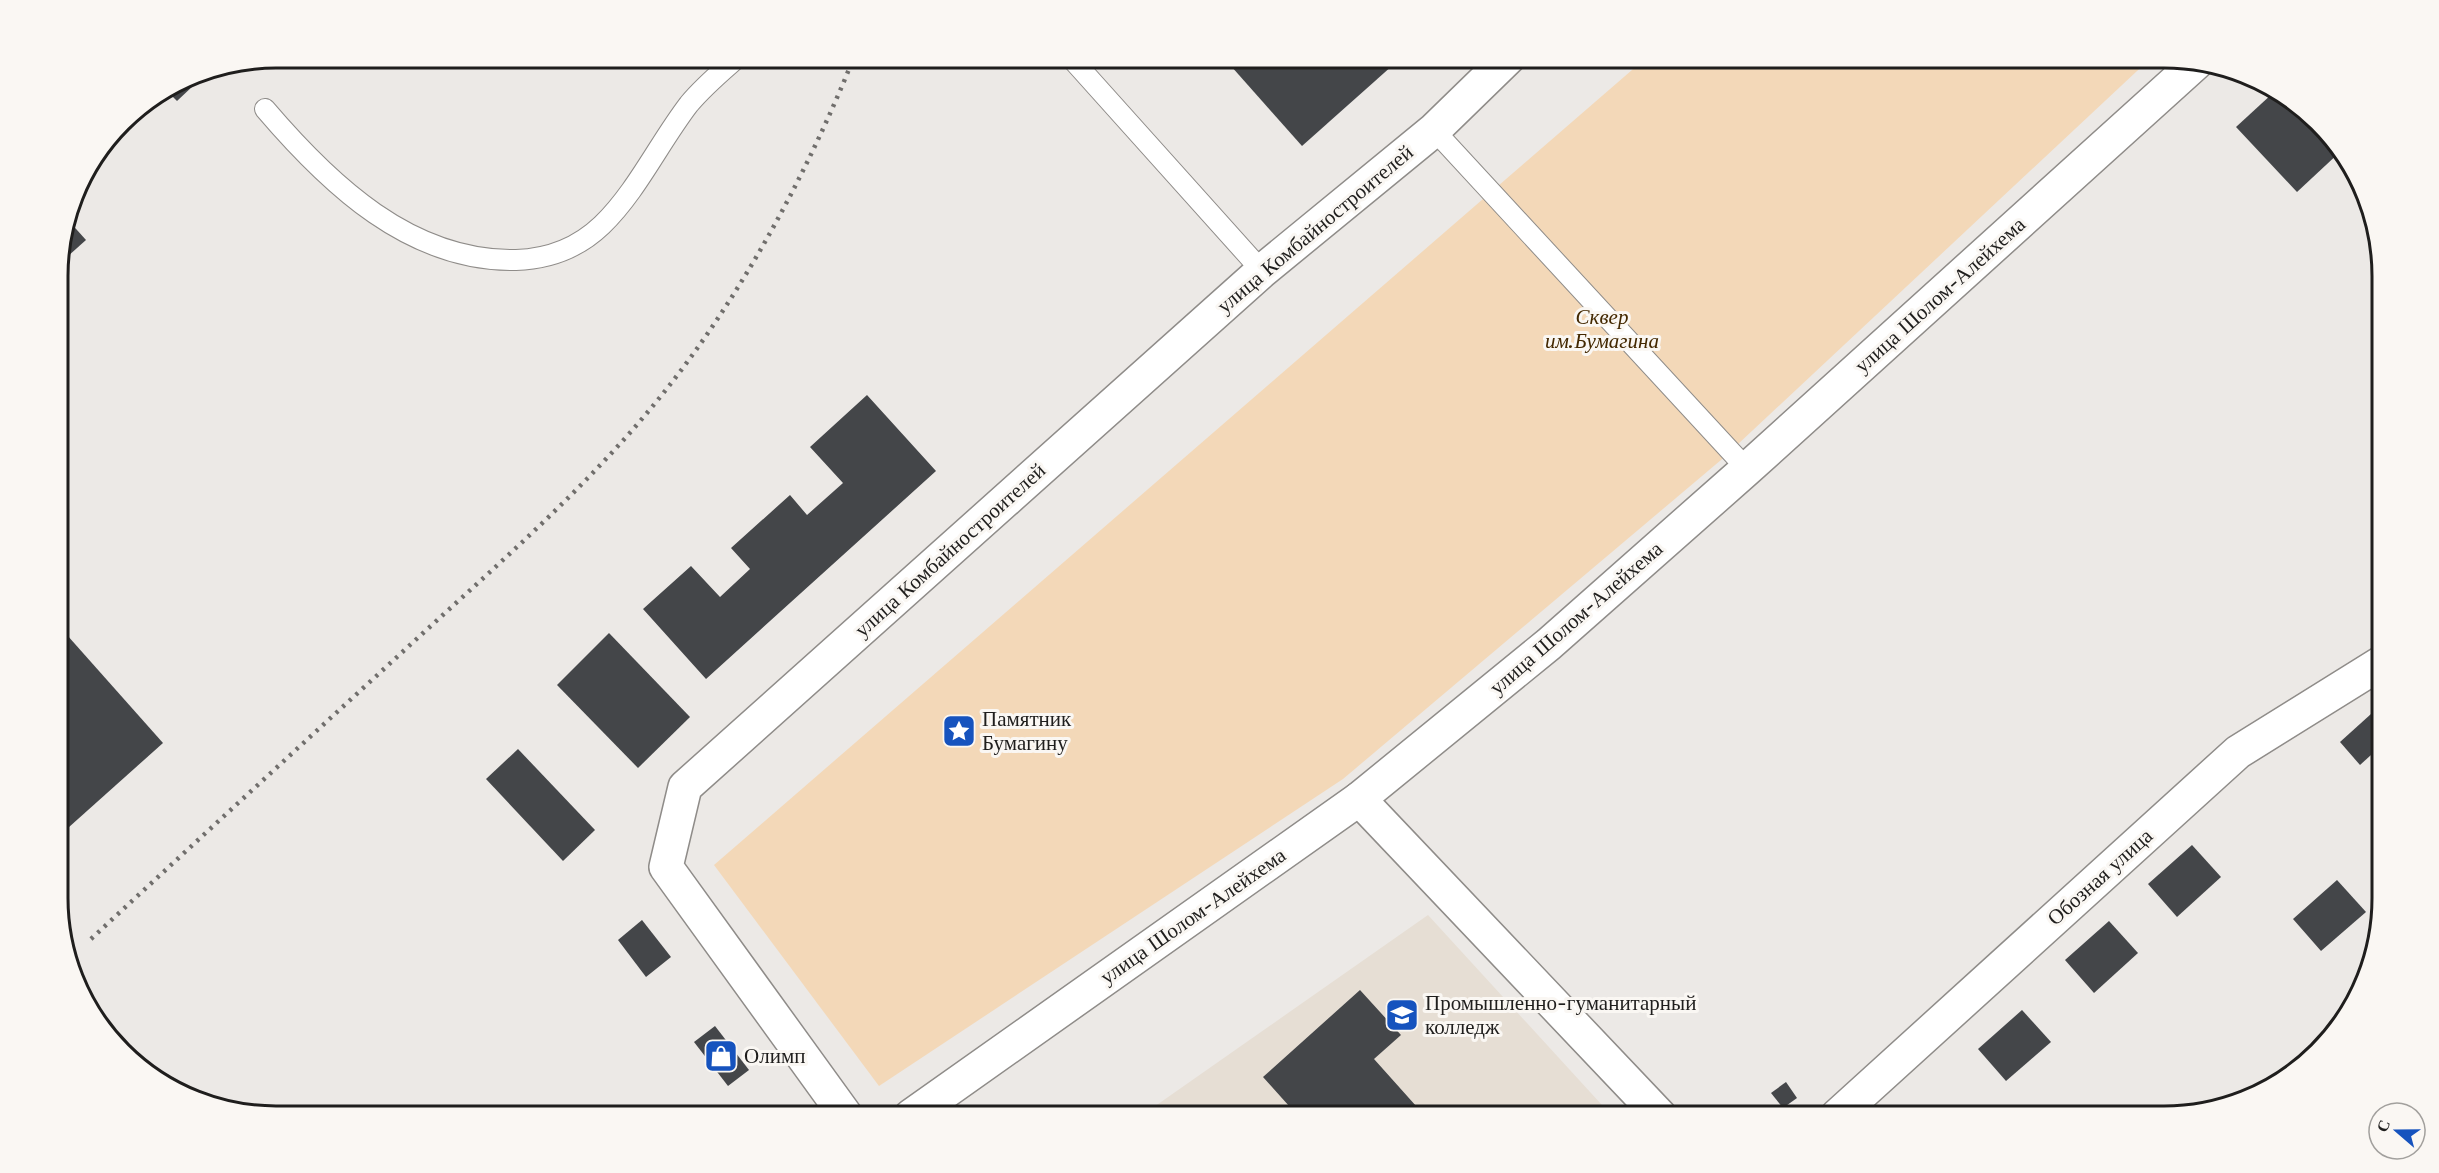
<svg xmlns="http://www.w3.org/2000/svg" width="2439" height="1173" viewBox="0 0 2439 1173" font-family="'Libre Baskerville',serif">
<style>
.built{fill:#e6ded4}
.green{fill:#f3d8b8}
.building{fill:#444649}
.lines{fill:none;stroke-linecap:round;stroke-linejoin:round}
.lane-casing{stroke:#8f8c89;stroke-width:22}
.street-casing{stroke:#8f8c89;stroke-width:36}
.primary-casing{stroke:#8f8c89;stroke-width:36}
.lane{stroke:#fff;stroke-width:20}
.street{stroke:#fff;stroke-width:33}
.primary{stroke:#fff;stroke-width:33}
.rail{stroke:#706e6c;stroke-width:4.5;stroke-dasharray:3 6;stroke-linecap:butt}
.labels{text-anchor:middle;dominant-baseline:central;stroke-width:6;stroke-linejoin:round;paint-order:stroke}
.street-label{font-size:21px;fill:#1f1e1d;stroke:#faf7f3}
.park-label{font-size:21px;font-style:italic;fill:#432800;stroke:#faf7f3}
.poi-label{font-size:21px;fill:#1f1e1d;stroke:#faf7f3;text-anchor:start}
.rim{fill:none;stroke:#1f1e1d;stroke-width:3}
</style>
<rect width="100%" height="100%" fill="#ece9e6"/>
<polygon class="built" points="1428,915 1612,1116 1141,1116"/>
<polygon class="green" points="1647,57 2152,57 1721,460 1343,779 879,1086 714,865"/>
<g class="building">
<polygon points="1223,57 1402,57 1302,146"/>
<polygon points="210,70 177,101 166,90 192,73"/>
<polygon points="2273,93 2337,143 2341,151 2297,192 2236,127"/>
<polygon points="68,220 86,240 58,265 57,260"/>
<polygon points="867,395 936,471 706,679 643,609 691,566 720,597 750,569 731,548 790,495 807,515 843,483 810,447"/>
<polygon points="609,633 690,717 638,768 557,685"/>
<polygon points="67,635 163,743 59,836 58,643"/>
<polygon points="2371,714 2382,725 2382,745 2360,765 2340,742"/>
<polygon points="518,749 595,830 563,861 486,779"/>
<polygon points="2192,845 2221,877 2177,917 2148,884"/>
<polygon points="2337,880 2366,912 2321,951 2293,919"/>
<polygon points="642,920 671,957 646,977 618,940"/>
<polygon points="2109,921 2138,953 2094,993 2065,960"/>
<polygon points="1360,990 1401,1035 1374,1059 1425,1116 1298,1116 1263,1077"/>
<polygon points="2022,1010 2051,1042 2006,1081 1978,1049"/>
<polygon points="715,1026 749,1070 728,1086 694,1042"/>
<polygon points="1786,1082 1797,1098 1783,1108 1771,1093"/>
</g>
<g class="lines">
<defs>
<g id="lane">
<polyline points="1070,57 1262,271"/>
<path d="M 265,109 C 329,184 410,262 516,260 C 549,259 578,248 602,225 C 637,191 659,143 689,104 C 704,86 721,72 738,57"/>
<polyline points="1434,130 1747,469"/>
</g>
<g id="street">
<polyline points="1359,799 1660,1116"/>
<polyline points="846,1116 666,867 685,787 1262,271 1434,130 1509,57"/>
<polyline points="1837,1116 2238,752 2381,663"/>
</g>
<polyline id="primary" points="911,1116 1359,799 1549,644 1747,469 2196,63"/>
</defs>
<use href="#lane" class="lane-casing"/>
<use href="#street" class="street-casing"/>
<use href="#primary" class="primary-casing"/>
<use href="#lane" class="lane"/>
<use href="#street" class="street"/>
<use href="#primary" class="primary"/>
<path class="rail" d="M 91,939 C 201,837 312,735 422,634 C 505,558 590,484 661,396 C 741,297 807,174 854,57"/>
</g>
<defs>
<symbol id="sight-square" viewBox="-11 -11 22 22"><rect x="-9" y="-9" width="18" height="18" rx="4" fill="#1653be" stroke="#faf7f3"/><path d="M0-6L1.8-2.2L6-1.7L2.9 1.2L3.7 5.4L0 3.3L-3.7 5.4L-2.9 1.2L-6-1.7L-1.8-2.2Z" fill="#fff"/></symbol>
<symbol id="university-square" viewBox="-11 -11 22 22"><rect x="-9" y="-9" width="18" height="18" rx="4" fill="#1653be" stroke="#faf7f3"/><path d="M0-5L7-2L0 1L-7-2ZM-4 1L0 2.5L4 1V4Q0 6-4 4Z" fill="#fff"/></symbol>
<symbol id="shop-square" viewBox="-11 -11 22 22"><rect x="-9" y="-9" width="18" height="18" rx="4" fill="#1653be" stroke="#faf7f3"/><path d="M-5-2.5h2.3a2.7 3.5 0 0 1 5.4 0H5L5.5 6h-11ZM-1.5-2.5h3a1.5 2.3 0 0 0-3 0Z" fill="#fff"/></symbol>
</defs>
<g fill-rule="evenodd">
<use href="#sight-square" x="940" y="712" width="38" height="38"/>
<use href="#university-square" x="1383" y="996" width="38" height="38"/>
<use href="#shop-square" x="702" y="1037" width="38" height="38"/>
</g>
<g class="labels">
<g class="street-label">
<text transform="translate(1315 229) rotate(-40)">улица Комбайностроителей</text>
<text transform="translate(1940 295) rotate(-42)">улица Шолом-Алейхема</text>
<text transform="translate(950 550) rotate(-42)">улица Комбайностроителей</text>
<text transform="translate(1576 618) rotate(-41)">улица Шолом-Алейхема</text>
<text transform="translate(2100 877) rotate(-42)">Обозная улица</text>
<text transform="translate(1193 916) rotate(-35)">улица Шолом-Алейхема</text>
</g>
<g class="park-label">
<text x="1602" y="317">Сквер<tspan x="1602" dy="24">им.Бумагина</tspan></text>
</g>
<g class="poi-label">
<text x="982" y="719">Памятник<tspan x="982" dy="24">Бумагину</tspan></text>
<text x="1425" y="1003">Промышленно-гуманитарный<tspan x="1425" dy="24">колледж</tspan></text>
<text x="744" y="1056">Олимп</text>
</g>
</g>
<path d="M0 0H2439V1173H0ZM276 68H2164A208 208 0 0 1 2372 276V898A208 208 0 0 1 2164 1106H276A208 208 0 0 1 68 898V276A208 208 0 0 1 276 68Z" fill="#faf7f3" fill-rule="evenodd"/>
<path class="rim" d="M276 68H2164A208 208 0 0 1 2372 276V898A208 208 0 0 1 2164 1106H276A208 208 0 0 1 68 898V276A208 208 0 0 1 276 68Z"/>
<g transform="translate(2397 1131) rotate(290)"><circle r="28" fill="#faf7f3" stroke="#a2a09d" stroke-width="1.5"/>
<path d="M0-4.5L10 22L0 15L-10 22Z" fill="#1653be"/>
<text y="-9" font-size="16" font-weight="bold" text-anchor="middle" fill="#1f1e1d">С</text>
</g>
</svg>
